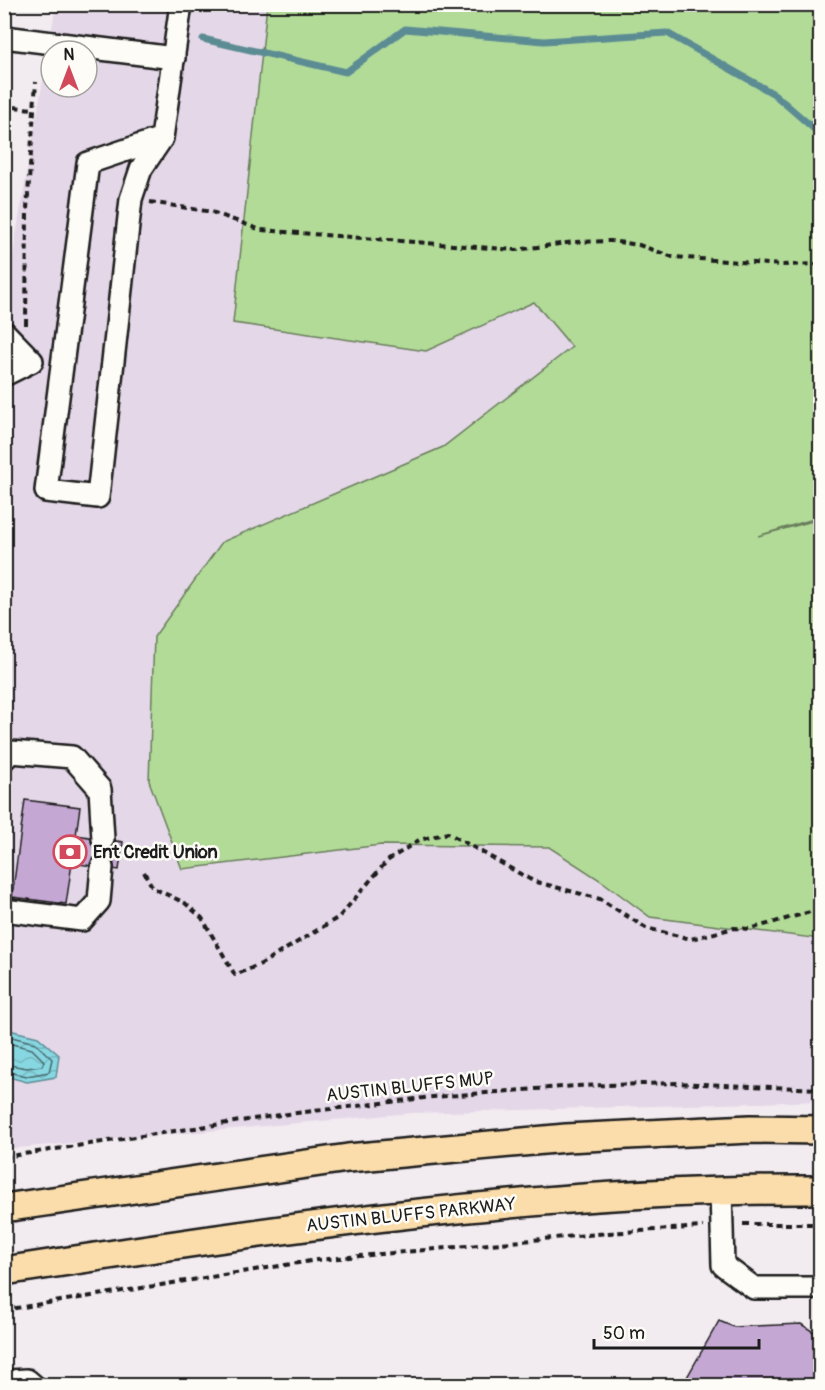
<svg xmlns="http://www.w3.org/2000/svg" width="825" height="1390" viewBox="0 0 825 1390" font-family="Pangolin,sans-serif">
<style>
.built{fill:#e4d7e8;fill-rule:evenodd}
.green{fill:#b2db98;stroke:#677c5a;stroke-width:1.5}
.water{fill:url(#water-waves);stroke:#5c8c93;stroke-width:1.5}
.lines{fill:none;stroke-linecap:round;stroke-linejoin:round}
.shore{stroke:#47676b;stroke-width:1.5}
.stream{stroke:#5c8c93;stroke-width:7}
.building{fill:#c5a7d4;stroke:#1c1c1c;stroke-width:1.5}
.minor-tunnel{stroke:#c7c2c6;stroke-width:21;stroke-dasharray:21 10;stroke-linecap:butt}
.minor-casing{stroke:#1c1c1c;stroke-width:26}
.major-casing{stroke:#1c1c1c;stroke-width:32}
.path{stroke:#1c1c1c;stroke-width:4;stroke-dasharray:6 4.5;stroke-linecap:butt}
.minor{stroke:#fdfcf7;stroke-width:21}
.major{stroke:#fbddab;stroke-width:27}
.labels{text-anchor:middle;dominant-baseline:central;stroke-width:5;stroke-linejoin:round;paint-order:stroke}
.poi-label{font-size:18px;font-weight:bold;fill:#1c1c1c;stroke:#fdfcf7;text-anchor:start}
.street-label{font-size:18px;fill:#1c1c1c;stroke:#fdfcf7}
</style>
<defs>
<pattern id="water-waves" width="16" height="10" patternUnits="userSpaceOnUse" patternTransform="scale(1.5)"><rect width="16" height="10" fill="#87d7e2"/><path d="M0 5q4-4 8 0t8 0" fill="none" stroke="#74b8c1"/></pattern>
</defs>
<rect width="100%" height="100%" fill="#f2ebf0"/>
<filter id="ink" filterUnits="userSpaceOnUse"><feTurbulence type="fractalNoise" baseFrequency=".0167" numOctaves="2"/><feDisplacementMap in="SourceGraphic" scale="12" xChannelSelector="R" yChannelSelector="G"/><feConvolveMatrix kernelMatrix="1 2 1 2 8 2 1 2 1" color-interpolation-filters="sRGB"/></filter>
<g filter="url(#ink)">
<path class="built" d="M 56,5 L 820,5 L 820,1101 L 412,1113 L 5,1149 L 5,299 ZM 51,51 L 87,51 L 87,87 L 51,87 Z"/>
<polygon class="green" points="267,5 820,5 820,517 758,536 820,519 820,939 650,917 603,882 549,847 381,845 182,869 149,781 154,637 222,542 443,447 572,347 534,302 426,351 233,323"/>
<polygon class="water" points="5,1029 38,1037 59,1055 56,1077 27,1082 5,1076"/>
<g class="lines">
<g class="shore">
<polyline points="4,1035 35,1043 52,1059 49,1072 27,1076 4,1071"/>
<polyline points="4,1042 32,1049 44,1061 42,1066 27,1068 4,1064"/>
</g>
<polyline class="stream" points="203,39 346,72 405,29 544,41 667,33 774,94 820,134"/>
</g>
<g class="building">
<polygon points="25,800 80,807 76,835 123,842 119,870 72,863 66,904 12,897"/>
<polygon points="719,1321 734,1327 801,1324 820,1336 820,1386 682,1386"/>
</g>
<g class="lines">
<polyline class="minor-tunnel" points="102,867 103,839"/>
<defs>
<g id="minor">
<polyline points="4,37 174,58"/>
<polyline points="162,138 88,163 46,491 98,497 131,199 141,169 162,138 181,4"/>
<polyline points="4,332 32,361 4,375"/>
<polyline points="4,759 11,752 72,757 100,789 103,839"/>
<polyline points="4,910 82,920 99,901 102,867"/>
<polyline points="721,1191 723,1265 754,1288 820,1288"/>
<polyline points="6,1386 9,1381 27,1380 34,1386"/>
</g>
<g id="major">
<polyline points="4,1208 348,1158 566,1138 750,1129 820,1130"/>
<path d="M 4,1271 C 275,1229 546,1188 820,1190"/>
</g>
</defs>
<use href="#minor" class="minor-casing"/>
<use href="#major" class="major-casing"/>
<g class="path">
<polyline points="4,106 33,109"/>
<polyline points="150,202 212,212 261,230 516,250 574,242 611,241 639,245 673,257 781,265 820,264"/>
<polyline points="26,325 27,209 36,82"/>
<polyline points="144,872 153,888 185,903 202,918 235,975 261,964 339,917 387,861 419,840 448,833 533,881 600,899 646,928 691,939 734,928 750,929 810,912 820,917"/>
<polyline points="4,1157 280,1115 433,1097 575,1086 677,1083 820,1089"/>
<polyline points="743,1224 820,1224"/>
<polyline points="4,1310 317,1260 608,1233 703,1227"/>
</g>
<use href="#minor" class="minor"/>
<use href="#major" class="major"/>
</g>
</g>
<defs>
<symbol id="bank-ring" viewBox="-11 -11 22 22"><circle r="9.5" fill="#fdfcf7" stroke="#d1495b" stroke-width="1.5"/><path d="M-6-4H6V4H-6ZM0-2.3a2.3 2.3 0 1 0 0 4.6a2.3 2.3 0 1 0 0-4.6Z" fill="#d1495b"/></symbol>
</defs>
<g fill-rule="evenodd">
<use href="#bank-ring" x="51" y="833" width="38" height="38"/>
</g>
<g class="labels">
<g class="poi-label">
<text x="93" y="852">Ent Credit Union</text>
</g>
<g class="street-label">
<text transform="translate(410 1087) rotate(-6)">AUSTIN BLUFFS MUP</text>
<text transform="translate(411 1215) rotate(-6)">AUSTIN BLUFFS PARKWAY</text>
</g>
</g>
<rect width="825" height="1390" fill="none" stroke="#fdfcf7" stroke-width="24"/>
<rect x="12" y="12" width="801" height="1366" fill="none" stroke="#1c1c1c" stroke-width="2" filter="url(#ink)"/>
<g transform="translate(69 69)"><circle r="28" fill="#fdfcf7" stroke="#a3a29f" stroke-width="1.5"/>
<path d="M0-4.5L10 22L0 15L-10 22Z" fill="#d1495b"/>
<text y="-9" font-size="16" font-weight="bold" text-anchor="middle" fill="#1c1c1c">N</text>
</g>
<path d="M594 1339v9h165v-9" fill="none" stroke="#1c1c1c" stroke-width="3"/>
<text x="603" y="1339" font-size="18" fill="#1c1c1c" stroke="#fdfcf7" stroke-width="4.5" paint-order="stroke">50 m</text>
</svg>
